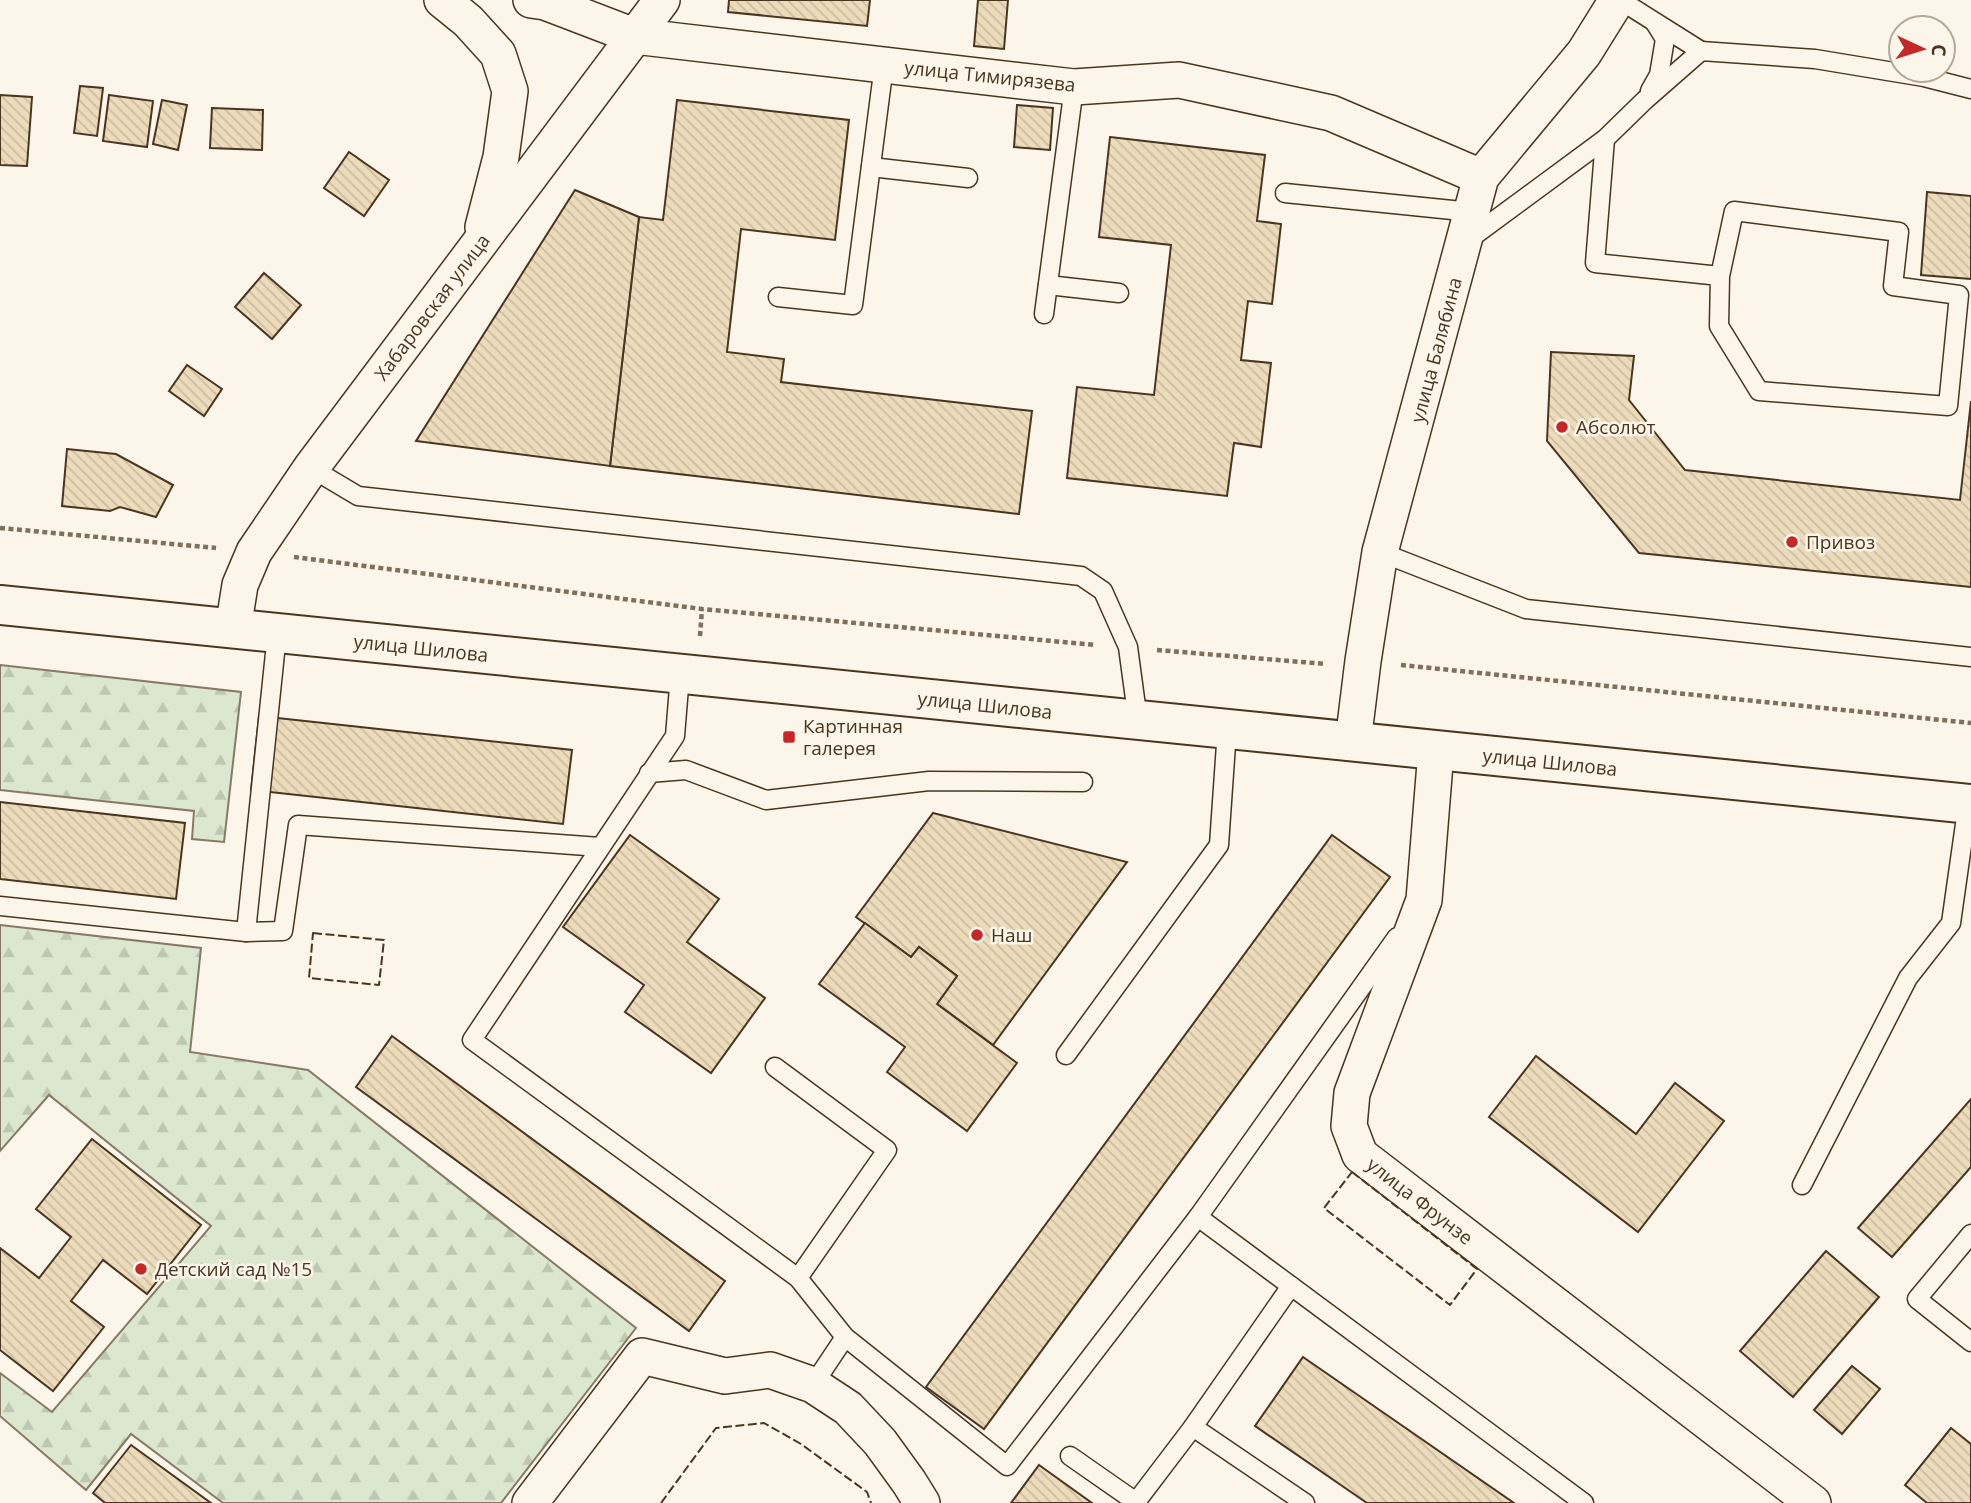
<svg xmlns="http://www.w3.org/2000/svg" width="1971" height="1503" viewBox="0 0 1971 1503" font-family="'Open Sans',sans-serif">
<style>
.forest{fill:url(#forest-firs);stroke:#887966;stroke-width:2}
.building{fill:url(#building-back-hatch);stroke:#4a3520;stroke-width:2}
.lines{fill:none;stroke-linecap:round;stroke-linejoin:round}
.lane-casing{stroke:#4a3520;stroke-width:21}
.street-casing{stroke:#4a3520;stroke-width:38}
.primary-casing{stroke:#4a3520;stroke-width:42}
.path{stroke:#7f6f5c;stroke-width:4.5;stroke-dasharray:5 3.5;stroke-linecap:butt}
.lane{stroke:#fbf6e9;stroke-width:18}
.street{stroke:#fbf6e9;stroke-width:35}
.primary{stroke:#fbf6e9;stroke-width:38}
.fence{stroke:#4a3520;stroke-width:2;stroke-dasharray:9 3.5;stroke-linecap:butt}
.poi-dot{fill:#c62828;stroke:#fbf6e9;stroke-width:2.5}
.labels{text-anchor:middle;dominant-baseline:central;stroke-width:5;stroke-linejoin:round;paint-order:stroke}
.street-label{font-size:19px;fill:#4a3520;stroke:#fbf6e9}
.poi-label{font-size:19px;fill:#4a3520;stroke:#fbf6e9;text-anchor:start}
</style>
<defs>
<pattern id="forest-firs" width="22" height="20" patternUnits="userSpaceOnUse" patternTransform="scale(1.75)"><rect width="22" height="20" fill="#dce7d0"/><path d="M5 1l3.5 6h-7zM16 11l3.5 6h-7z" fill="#bec7b2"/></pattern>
<pattern id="building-back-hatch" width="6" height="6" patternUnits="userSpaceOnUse" patternTransform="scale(1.75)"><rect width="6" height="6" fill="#ecdcbc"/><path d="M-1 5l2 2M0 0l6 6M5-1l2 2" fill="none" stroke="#ccbda1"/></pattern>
</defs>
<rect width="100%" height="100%" fill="#fbf6e9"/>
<g class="forest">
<polygon points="0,665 241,692 224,842 192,839 194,811 0,790"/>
<polygon points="0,925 201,948 190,1052 308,1070 636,1328 501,1503 223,1503 131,1434 86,1490 0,1416 0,1373 52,1412 211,1226 49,1095 0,1151"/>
</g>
<g class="building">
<polygon points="729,0 870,0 867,26 728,12"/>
<polygon points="978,0 1008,0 1004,49 974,46"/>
<polygon points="80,86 103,88 97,136 74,133"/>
<polygon points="0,95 32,97 27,166 0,165"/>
<polygon points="109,95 153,101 147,147 103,141"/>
<polygon points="162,100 187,105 178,150 153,144"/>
<polygon points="677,100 849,120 835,240 741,229 727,352 784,359 781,382 1032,411 1019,514 610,466 639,217 663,220"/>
<polygon points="1017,105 1053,108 1050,150 1014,147"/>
<polygon points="212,108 263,110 262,150 210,148"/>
<polygon points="1110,137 1265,155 1257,221 1281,224 1272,304 1248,301 1241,360 1271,363 1261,447 1234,443 1227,496 1067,478 1077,387 1154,395 1171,245 1099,237"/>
<polygon points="349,152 389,180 364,216 324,188"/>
<polygon points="575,190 639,217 610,466 416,441"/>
<polygon points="1927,192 1971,196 1971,279 1921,275"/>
<polygon points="264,273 301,305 272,339 235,307"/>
<polygon points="1551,352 1634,356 1629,400 1685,470 1960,500 1971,401 1971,587 1639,553 1547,441"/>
<polygon points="187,365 222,389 204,416 169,391"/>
<polygon points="67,449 116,454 173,485 156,517 120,507 110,511 62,506"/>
<polygon points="259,716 572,750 563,824 251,790"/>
<polygon points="0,802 185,823 176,899 0,879"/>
<polygon points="933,813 1127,862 993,1045 937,1004 957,976 919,947 911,957 856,917"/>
<polygon points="630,835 719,899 687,942 765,998 711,1073 625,1012 644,985 563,927"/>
<polygon points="1332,835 1390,877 984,1429 926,1387"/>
<polygon points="865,923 911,957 919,947 957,976 937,1004 1017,1063 967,1131 887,1072 905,1047 819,984"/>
<polygon points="392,1036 725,1281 689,1331 356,1087"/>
<polygon points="1536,1056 1636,1134 1675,1083 1724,1121 1638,1232 1489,1117"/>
<polygon points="1971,1099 1971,1167 1892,1257 1858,1228"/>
<polygon points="92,1139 201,1225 147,1294 103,1260 71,1301 104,1327 53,1391 0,1350 0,1248 39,1278 71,1237 36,1209"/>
<polygon points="1826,1251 1879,1297 1793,1397 1740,1351"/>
<polygon points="1303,1357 1514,1503 1367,1503 1255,1426"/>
<polygon points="1852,1366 1880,1389 1842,1434 1814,1410"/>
<polygon points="1951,1428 1971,1444 1971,1503 1927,1503 1905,1485"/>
<polygon points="131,1445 211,1503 105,1503 93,1493"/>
<polygon points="1039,1465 1092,1503 1011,1503"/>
</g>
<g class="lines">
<defs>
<g id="lane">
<polyline points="1620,0 1701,51"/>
<polyline points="1650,91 1659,75 1665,39 1655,23"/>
<polyline points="1605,139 1595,263 1720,276 1719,326 1759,391 1948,406 1959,295 1893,286 1899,232 1734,211 1720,276"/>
<polyline points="871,167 968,178"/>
<polyline points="1285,193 1472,212"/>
<polyline points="1468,240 1605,139 1645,100 1701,51 1815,59 1924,77 1971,89"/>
<polyline points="1048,285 1119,293"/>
<polyline points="778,297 853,305 884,65"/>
<polyline points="1044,314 1074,87"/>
<polyline points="311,468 358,496 1081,576 1103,591 1128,647 1138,721"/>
<polyline points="1380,552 1526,609 1971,657"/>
<polyline points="680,675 675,736 472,1040 798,1278 845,1337 1007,1466 1198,1217 1397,937"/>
<polyline points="649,773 686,770 766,800 929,781 1083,782"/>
<polyline points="0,906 246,932 277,634"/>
<polyline points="246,932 283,931 298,825 600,847"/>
<polyline points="1066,1055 1219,845 1227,730"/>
<polyline points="775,1067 887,1150 798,1278"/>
<polyline points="1802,1185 1908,978 1951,923 1968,803"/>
<polyline points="1198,1217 1584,1503"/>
<polyline points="1971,1234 1917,1299 1971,1342"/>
<polyline points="1291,1286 1193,1427 1305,1503"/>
<polyline points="813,1385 845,1337"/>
<polyline points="1070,1456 1136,1502"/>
<polyline points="1138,1503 1136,1502 1193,1427"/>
</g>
<g id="street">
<polyline points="442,0 468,21 498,54 510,91 501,157 483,227"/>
<polyline points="531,0 545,2 634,36 1074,87 1179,80 1331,113 1481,177"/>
<polyline points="233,629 240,585 254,552 311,468 662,0"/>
<polyline points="1353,742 1363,661 1380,552 1481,177 1584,53 1617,0"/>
<polyline points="1436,751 1424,900 1352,1093 1349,1126 1360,1155 1813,1503"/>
<polyline points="530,1503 642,1356 725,1376 770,1370 813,1385 848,1408 880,1442 909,1482 922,1503"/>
</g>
<polyline id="primary" points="0,605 1971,804"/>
</defs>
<use href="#lane" class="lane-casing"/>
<use href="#street" class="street-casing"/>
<use href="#primary" class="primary-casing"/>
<g class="path">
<polyline points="0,528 216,548"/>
<polyline points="294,557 702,609 1096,645"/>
<polyline points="700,636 702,609"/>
<polyline points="1157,650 1326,664"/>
<polyline points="1401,665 1971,723"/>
</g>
<use href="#lane" class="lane"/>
<use href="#street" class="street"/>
<use href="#primary" class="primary"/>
<g class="fence">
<polygon points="313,933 384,940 379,985 309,978"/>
<polygon points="1352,1172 1477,1269 1450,1305 1324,1208"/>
<polyline points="661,1503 716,1428 764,1423 801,1444 867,1492 871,1503"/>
</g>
</g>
<g class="poi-dot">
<circle cx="1562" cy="427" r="7"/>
<circle cx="1792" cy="542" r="7"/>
<rect x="782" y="730" width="14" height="14" rx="3.5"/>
<circle cx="977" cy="935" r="7"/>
<circle cx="141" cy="1269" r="7"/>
</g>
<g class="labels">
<g class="street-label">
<text transform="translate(990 76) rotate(6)">улица Тимирязева</text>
<text transform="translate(432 307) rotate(-53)">Хабаровская улица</text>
<text transform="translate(1436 350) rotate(-75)">улица Балябина</text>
<text transform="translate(421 648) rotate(6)">улица Шилова</text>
<text transform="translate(985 705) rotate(6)">улица Шилова</text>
<text transform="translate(1550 762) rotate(6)">улица Шилова</text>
<text transform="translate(1420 1201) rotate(38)">улица Фрунзе</text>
</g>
<g class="poi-label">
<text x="1576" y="427">Абсолют</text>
<text x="1806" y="542">Привоз</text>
<text x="803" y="726">Картинная<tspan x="803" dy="22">галерея</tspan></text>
<text x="991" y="935">Наш</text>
<text x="155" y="1269">Детский сад №15</text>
</g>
</g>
<g transform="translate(1922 49) rotate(94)"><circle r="33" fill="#fbf6e9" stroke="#b4a999" stroke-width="2"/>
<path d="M0-5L12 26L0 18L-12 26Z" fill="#c62828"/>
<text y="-10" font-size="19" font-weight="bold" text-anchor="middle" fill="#4a3520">С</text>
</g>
</svg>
